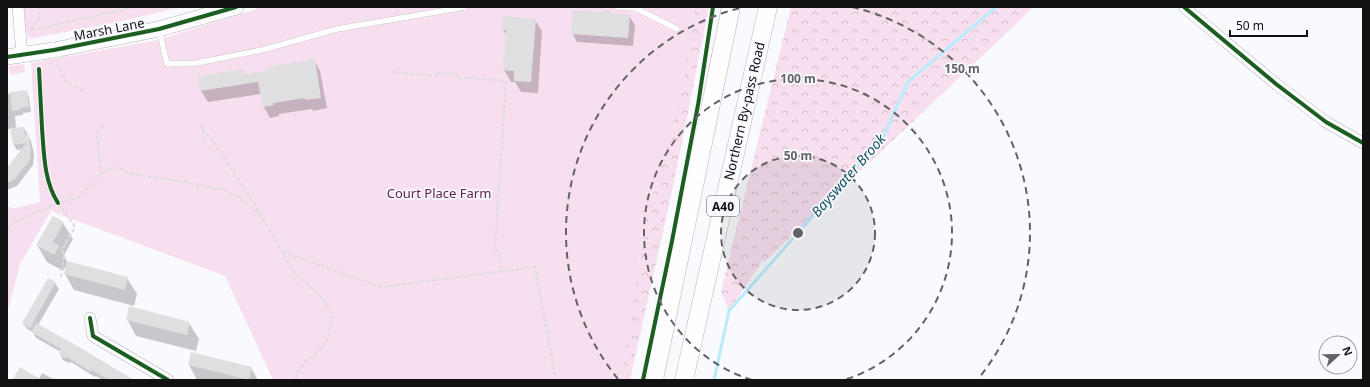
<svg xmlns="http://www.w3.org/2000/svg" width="1370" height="387" viewBox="0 0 1370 387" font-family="'Noto Sans',sans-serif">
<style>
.grass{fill:url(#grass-tufts)}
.forest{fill:url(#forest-crowns)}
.park{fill:#f8dfef}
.shadow{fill:#0003}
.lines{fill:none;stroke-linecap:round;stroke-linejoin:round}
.stream{stroke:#b9ebfd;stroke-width:3}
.building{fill:#dfdfe2}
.service-casing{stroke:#b3b4b6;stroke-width:6}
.minor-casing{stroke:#b3b4b6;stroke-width:12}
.secondary-casing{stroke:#b3b4b6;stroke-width:16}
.trunk-casing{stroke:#b3b4b6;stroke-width:19}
.path{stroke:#ddddde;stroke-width:2;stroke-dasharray:4 2;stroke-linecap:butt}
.service{stroke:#fefeff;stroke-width:5.5}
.minor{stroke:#fefeff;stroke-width:11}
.secondary{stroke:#fefeff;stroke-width:15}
.trunk{stroke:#fefeff;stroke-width:18}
.cycleway-casing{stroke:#f8f9ff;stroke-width:6}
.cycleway{stroke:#1b5e20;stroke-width:4}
.ring{fill:none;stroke:#636366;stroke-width:2;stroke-dasharray:7 5}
.labels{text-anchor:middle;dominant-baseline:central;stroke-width:3.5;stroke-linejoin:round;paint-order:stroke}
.shield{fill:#f8f9ff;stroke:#57575a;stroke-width:1}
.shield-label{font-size:12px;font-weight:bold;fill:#121214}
.street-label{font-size:13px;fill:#121214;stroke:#f8f9ff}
.park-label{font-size:13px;fill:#64224d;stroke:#f8f9ff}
.water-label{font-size:14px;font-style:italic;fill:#145061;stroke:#f8f9ff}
.centre{fill:#636366;stroke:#f8f9ff;stroke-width:2}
.ring-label{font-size:12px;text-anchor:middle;font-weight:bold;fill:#636366;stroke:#f8f9ff;stroke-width:3.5;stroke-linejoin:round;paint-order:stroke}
</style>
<defs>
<pattern id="grass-tufts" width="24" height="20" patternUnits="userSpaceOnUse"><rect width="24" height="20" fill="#f8dfef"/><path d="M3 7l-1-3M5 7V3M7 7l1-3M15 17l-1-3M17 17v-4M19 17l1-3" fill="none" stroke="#d4becc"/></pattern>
<pattern id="forest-crowns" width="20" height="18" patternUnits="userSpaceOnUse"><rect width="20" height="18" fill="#f8dfef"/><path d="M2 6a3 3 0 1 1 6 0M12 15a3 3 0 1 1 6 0" fill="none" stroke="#d4becc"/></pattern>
</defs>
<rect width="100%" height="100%" fill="#f9fafe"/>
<g class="grass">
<polygon points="22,7 28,7 26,31 25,31"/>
<polygon points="24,64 25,72 10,75 9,66"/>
</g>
<g class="forest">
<polygon points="682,7 709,7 674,182 630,380 616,380 621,378 633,295"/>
<polygon points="791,7 1032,7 1030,11 763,263 763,260 729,311 721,291"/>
</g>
<g class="park">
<polygon points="28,7 181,7 118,22 29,39 26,31"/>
<polygon points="263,7 695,7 684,79 644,228 621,378 616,380 273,380 225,276 51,211 20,264 7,314 7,207 15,208 40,202 31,63 158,40"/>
</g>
<g class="shadow">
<polygon points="609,11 611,14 629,16 635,25 633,46 577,42 572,33 603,14"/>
<polygon points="535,20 542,31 538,93 521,92 515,82 511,82 504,70 506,35 503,29"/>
<polygon points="314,60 320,71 327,108 313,111 312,109 279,114 279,116 270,118 264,107 261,94 208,102 201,91 199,77 243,70 246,75 269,72"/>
<polygon points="26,91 29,97 31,112 23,113 23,115 15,116 16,129 24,128 31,141 34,154 33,165 17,186 7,190 7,169 23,149 17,150 14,145 11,129 7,129 7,94"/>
<polygon points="63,223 73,239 64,255 67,262 127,278 137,294 134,306 74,290 65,274 66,266 63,271 47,262 37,245"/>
<polygon points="55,283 59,289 38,325 133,380 103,380 96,376 95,377 71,362 69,363 63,360 60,354 61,352 36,338 33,332 27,329 23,323"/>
<polygon points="127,319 189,323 199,339 196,351 136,336"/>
<polygon points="192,353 251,368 258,380 197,380 189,365"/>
<polygon points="42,373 55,380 13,380 39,379"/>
</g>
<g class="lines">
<polyline class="stream" points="714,380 729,311 884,135 908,82 996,7"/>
</g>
<g class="building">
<polygon points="573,10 602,12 602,10 610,10 610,13 630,15 628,38 571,34"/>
<polygon points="503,16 536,19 531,82 514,81 514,71 503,70 506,30 502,30"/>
<polygon points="315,59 321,98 306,100 305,98 273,103 274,105 263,107 258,82 200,91 198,76 244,69 245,74 267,71 267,67"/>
<polygon points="27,90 29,107 20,108 20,110 12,111 10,92"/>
<polygon points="24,127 25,135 29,135 30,148 31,148 30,160 14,180 7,183 7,168 26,143 13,145 10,128"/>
<polygon points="53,216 64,222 53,242 59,246 54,255 36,245"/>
<polygon points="67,261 128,277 125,290 64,274"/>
<polygon points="48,278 56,282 30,328 22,323"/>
<polygon points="129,306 190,322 187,335 126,320"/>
<polygon points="36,323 79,347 134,380 109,380 92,370 91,372 67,357 65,358 59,354 61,349 31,332"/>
<polygon points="191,352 252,367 249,380 188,365"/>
<polygon points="20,367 42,380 12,380"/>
</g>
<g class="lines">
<defs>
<g id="service">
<polyline points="616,7 635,8 677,29"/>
<polyline points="159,29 167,64 196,63 262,50 337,29 465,7"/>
</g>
<g id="minor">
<polyline points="18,7 22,55"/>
<polyline points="1184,7 1276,84 1326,122 1363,143"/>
<polyline points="90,318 93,336 168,380"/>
</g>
<polyline id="secondary" points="7,57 54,50 159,29 236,7"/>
<g id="trunk">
<polyline points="654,380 731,7"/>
<polyline points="684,380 768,7"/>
</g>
</defs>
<use href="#service" class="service-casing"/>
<use href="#minor" class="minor-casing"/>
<use href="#secondary" class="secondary-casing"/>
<use href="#trunk" class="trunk-casing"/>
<g class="path">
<polyline points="31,30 135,7"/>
<polyline points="31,30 39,18 39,7"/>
<polyline points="57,64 67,83 84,91"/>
<polyline points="39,69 44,156 48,182 53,196 74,225 74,229 62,250 64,256 61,277"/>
<polyline points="392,72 437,76 437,73 457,74 457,77 506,81 495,248 500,257 502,272"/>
<polyline points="202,124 205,143"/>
<polyline points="202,129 211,138 264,219"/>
<polyline points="101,175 97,134 104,124"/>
<polyline points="7,230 14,222 58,203 79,197 101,175 107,170 114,168 119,168 131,174 173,180 225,190 238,197 254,209 268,227 293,271 322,298 329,308 332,315 332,322 327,341 317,353 305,362 297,374 295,380"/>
<polyline points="282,252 382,287 535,267 556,380"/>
</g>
<use href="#service" class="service"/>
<use href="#minor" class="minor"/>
<use href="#secondary" class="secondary"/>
<use href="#trunk" class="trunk"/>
<defs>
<g id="cycleway">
<polyline points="1184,7 1276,84 1326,122 1363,143"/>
<polyline points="7,57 54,50 159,29 236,7"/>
<path d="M 39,69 C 40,89 41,108 42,128 C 44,154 44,181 58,203"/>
<polyline points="90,318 93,336 168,380"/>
<polyline points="643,380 672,241 698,105 713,7"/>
</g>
</defs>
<use href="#cycleway" class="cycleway-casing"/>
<use href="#cycleway" class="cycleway"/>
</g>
<circle cx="798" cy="233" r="77" fill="#636366" fill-opacity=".12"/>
<g class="ring">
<circle cx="798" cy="233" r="77"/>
<path d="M752 380A154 154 0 1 1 844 380"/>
<path d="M618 379A232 232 0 0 1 744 7M852 7A232 232 0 0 1 978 379"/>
</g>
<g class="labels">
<rect class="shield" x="707" y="196" width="32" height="20" rx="3"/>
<g class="shield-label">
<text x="723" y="206">A40</text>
</g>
<g class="street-label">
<text transform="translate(109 29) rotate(-11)">Marsh Lane</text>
<text transform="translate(744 111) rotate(-77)">Northern By-pass Road</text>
</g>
<g class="park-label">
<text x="439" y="193">Court Place Farm</text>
</g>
<g class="water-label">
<text transform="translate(848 175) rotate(-49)">Bayswater Brook</text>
</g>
</g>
<circle cx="798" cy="233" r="6" class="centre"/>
<g class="ring-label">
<text x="962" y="73">150 m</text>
<text x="798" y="83">100 m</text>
<text x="798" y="160">50 m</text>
</g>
<rect width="1370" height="387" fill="none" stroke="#121214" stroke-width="16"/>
<g transform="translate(1338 355) rotate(68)"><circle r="19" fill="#f8f9ff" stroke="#9c9da1"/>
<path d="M0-3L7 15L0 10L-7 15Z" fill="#636366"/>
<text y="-6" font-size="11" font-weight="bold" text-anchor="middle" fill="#121214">N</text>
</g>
<path d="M1230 30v6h77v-6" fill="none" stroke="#121214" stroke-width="2"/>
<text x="1236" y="30" font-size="12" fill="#121214" stroke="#f8f9ff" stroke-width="3" paint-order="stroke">50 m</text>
</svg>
